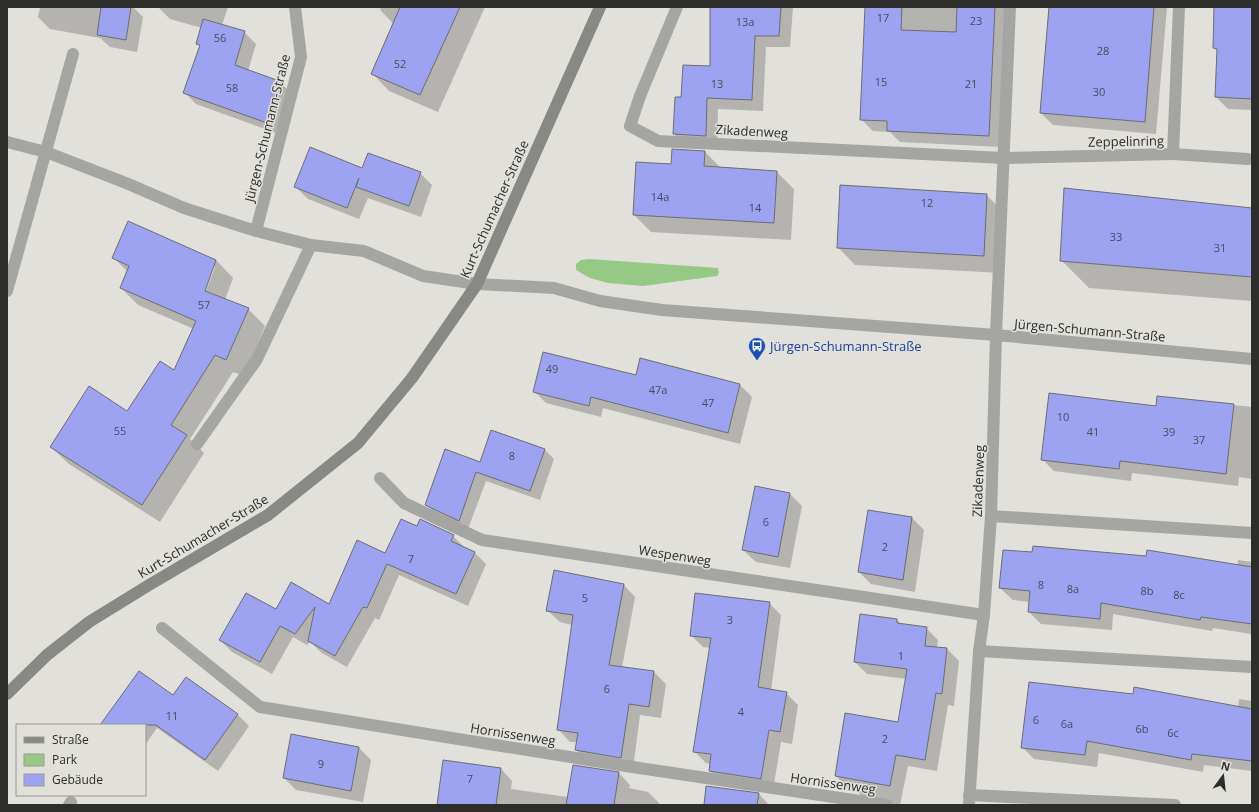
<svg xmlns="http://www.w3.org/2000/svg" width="1259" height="812" viewBox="0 0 1259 812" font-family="'Open Sans',sans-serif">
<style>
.green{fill:#96c886}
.shadow{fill:#0003;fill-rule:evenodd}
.building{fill:#9ea3f1;stroke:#6d6d71}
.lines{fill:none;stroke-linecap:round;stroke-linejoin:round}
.lane{stroke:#a5a5a3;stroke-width:12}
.street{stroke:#a5a5a3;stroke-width:12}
.secondary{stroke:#888885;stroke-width:12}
.labels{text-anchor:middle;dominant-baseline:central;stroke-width:3;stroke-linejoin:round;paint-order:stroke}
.number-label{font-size:11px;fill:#494a5c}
.street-label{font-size:13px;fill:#2d2d2b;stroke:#e1e0db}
.transit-label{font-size:13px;fill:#164399;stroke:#e1e0db;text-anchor:start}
</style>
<rect width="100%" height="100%" fill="#e1e0db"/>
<polygon class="green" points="589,259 718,268 719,273 717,276 643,286 608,283 590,278 576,270 576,264 581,260"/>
<g class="shadow">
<polygon points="40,7 133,7 143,17 137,52 110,47 100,38 50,29 38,17"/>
<polygon points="158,7 228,7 222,25 244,32 256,44 248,71 281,83 293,95 279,134 196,104 184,92 201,47 197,43 202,28 170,19"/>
<polygon points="381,7 485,7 438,112 389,91 372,73 394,24 380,10"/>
<polygon points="711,7 793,7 790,47 766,47 763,111 718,109 717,147 685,145 674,134 682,98 711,67"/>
<polygon points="866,7 1008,7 1001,147 900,142 890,132 873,131 861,119"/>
<polygon points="1050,7 1167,7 1156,134 1053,125 1041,113"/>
<polygon points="1215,7 1252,7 1252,110 1228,109 1216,97 1218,52 1214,48"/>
<polygon points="705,152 721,168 777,172 794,189 791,240 651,232 634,215 672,165"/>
<polygon points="363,169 420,173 432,185 421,217 368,198 359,219 308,199 296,187"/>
<polygon points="986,195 1004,212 1001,273 855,265 838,247"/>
<polygon points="1252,209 1252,301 1089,288 1061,260"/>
<path d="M 113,257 L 216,260 L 233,278 L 225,300 L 248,309 L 265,326 L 244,376 L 233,372 L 190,439 L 204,453 L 160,522 L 69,464 L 51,447 L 128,412 L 175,371 L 194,329 L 138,305 L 121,288 L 128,272 ZM 212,267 L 215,267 L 204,296 L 202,296 Z"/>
<polygon points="641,359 740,385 752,397 740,444 603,408 601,417 546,403 534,391 637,376"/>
<polygon points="1158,397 1252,407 1252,479 1239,477 1238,486 1132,473 1131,481 1054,471 1042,459 1157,407"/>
<polygon points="545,450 554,459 540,500 486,481 468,529 436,514 426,504 480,463"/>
<polygon points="790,494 802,506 790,568 756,562 743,550"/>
<polygon points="912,518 924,530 915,592 871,584 859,572"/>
<polygon points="418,527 453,536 465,548 474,552 486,564 468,606 399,575 379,620 375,618 347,667 322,653 310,642 307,645 293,637 272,674 232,652 220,640 276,611 329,605"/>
<polygon points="1238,560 1252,562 1252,634 1213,628 1212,631 1113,614 1112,630 1041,624 1029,612 1030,602 1013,600 1000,588 1237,566"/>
<polygon points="623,584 635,597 622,668 654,672 666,684 661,718 640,715 633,769 588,762 576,750 578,742 570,742 558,729 572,625 560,622 547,610"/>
<polygon points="769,603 781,615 771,691 786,693 798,705 792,744 781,742 773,790 722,782 710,770 711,764 706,763 694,751 710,648 703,647 691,635"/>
<polygon points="897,620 902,625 926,628 938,640 937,648 947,649 959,661 954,706 948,705 937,771 908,766 900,805 871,805 859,793 859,790 848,788 836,776 898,724 907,679 867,674 855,662"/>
<polygon points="1134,695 1238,708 1239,699 1252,701 1252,771 1204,765 1203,772 1099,753 1097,767 1034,759 1022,747"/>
<polygon points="174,697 237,714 249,726 218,771 157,728 145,745 145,725 102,725"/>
<polygon points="359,748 371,760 363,802 296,790 284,778"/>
<polygon points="501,769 512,781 511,789 568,797 619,773 630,785 629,788 648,792 659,803 659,805 438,805"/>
<polygon points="759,794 769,805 705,805"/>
</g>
<g class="building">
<polygon points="101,7 131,7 126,40 97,35"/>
<polygon points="400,7 460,7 420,95 371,74"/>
<polygon points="710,7 781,7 779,36 755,36 752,100 707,98 706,136 673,134 675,97 681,97 683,65 710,66"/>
<polygon points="865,7 902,7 901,30 956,32 957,7 995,7 989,136 887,131 887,121 860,120"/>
<polygon points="1049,7 1154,7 1145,122 1040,113"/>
<polygon points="1214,7 1252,7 1252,99 1215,97 1217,49 1213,48"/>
<polygon points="203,19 245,31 235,65 282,82 267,123 183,93 200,45 196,44"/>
<polygon points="310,147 362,168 368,153 421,172 409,206 356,187 359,178 347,208 294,187"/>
<polygon points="672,149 705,151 704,166 777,171 774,223 633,215 636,162 671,164"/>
<polygon points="840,185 987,194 984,256 837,248"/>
<polygon points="1064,188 1252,208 1252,277 1060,261"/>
<polygon points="128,221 216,260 205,291 249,308 226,360 215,355 171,425 187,435 142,505 50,447 89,386 127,411 160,361 174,370 196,321 120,288 129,266 112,258"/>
<polygon points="543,352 636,375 640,358 740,384 728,433 591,397 589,406 533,392"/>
<polygon points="1049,393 1156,406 1157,396 1234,404 1226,474 1120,461 1119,469 1041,460"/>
<polygon points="491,430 545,449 530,491 476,472 459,521 425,505 445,449 480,462"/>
<polygon points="755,486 790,493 778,557 742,550"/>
<polygon points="868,510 912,517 903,580 858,572"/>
<polygon points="401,519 417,526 420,519 454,535 451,541 475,552 456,594 387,564 367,608 363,607 335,656 308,641 315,607 295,634 280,626 260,662 219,640 246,593 276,609 291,582 329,604 357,540 385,553"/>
<polygon points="1033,546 1146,556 1147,550 1252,567 1252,624 1201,617 1200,620 1101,603 1100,619 1028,612 1030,591 999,588 1003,550 1032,552"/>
<polygon points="554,570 624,584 609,665 654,671 649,707 629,704 621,758 575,750 578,733 557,730 573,615 546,611"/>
<polygon points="695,593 770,602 758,687 787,692 780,732 769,730 761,779 709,771 711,754 693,752 711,638 690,636"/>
<polygon points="860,614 897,619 897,623 927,627 925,646 947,648 942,694 936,693 925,760 896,755 890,786 835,776 845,713 898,722 907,669 854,662"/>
<polygon points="139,671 173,695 186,677 238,714 205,760 156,725 100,725"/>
<polygon points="1029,682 1133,694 1134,687 1252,709 1252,761 1192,754 1191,760 1087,741 1085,755 1021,748"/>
<polygon points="291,734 359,747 351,791 283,778"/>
<polygon points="443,760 501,768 496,805 437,805"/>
<polygon points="573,765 619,772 614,805 566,805"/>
<polygon points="706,786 759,793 757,805 704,805"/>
</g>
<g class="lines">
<g class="lane">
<polyline points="1173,154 1248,159"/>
<polyline points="991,516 1252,533"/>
<polyline points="979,651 1252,667"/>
<polyline points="969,795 1175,805"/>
</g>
<g class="street">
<polyline points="677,7 640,96 630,126 658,141 1004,158 1173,154 1179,7"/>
<polyline points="7,142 46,152 126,183 184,208 256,231 311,245 364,251 423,276 477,284 554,288 600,301 662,310 996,335 1252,359"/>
<polyline points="256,231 301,57 295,7"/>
<polyline points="7,291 73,54"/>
<polyline points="197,444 257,359 311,245"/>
<polyline points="380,478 404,503 482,540 984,615"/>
<polyline points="162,628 260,707 626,766 887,805"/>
<polyline points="69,805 71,802"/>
<polyline points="969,805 979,651 984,615 991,516 996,335 1010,7"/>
</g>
<polyline class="secondary" points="7,694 47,655 89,622 149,585 268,515 358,443 412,378 477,284 600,7"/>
</g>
<defs>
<symbol id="bus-pin" viewBox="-11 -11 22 30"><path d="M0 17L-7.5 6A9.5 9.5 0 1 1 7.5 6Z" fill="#1a4fb4" stroke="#e1e0db"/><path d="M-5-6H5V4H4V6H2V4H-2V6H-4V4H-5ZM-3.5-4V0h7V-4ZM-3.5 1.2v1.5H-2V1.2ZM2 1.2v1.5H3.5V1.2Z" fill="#fff"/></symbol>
</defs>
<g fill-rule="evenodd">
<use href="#bus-pin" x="747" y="336" width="20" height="27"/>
</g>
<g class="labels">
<g class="number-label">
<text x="883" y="17">17</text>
<text x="976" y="20">23</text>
<text x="745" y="21">13a</text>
<text x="220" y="37">56</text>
<text x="1103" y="50">28</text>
<text x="400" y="63">52</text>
<text x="881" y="81">15</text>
<text x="717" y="83">13</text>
<text x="971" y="83">21</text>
<text x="232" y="87">58</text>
<text x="1099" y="91">30</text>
<text x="660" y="196">14a</text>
<text x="927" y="202">12</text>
<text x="755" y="207">14</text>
<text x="1116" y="236">33</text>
<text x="1220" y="247">31</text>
<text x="204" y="304">57</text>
<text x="552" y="368">49</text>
<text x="658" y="389">47a</text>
<text x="708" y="402">47</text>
<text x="1063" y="416">10</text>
<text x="120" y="430">55</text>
<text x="1093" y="431">41</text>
<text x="1169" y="431">39</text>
<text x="1199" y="439">37</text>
<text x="512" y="455">8</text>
<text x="766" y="521">6</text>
<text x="885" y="546">2</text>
<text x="411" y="558">7</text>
<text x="1041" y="584">8</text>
<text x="1073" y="588">8a</text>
<text x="1147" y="590">8b</text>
<text x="1179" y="594">8c</text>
<text x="585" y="597">5</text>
<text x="730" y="619">3</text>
<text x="901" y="655">1</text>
<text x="607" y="688">6</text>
<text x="741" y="711">4</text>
<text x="172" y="715">11</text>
<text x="1036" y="719">6</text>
<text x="1067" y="723">6a</text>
<text x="1142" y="728">6b</text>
<text x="1173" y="732">6c</text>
<text x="885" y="738">2</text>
<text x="321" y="763">9</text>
<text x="470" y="778">7</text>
</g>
<g class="street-label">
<text transform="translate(267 128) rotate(-76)">Jürgen-Schumann-Straße</text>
<text transform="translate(752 131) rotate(3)">Zikadenweg</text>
<text transform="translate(1126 141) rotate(-1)">Zeppelinring</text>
<text transform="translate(494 209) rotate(-66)">Kurt-Schumacher-Straße</text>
<text transform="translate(1090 330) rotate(5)">Jürgen-Schumann-Straße</text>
<text transform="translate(978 481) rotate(-88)">Zikadenweg</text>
<text transform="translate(203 536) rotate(-31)">Kurt-Schumacher-Straße</text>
<text transform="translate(675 555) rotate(9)">Wespenweg</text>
<text transform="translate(513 734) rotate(9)">Hornissenweg</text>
<text transform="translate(833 783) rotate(8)">Hornissenweg</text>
</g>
<g class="transit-label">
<text x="770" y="346">Jürgen-Schumann-Straße</text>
</g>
</g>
<rect width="1259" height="812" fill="none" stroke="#2d2d2b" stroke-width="16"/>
<rect x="16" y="724" width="130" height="72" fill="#e1e0db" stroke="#999895"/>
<rect x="24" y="737" width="20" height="6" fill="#888885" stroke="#999895"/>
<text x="52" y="744" font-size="12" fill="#2d2d2b">Straße</text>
<rect x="24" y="754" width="20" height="12" fill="#96c886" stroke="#999895"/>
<text x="52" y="764" font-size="12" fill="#2d2d2b">Park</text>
<rect x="24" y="774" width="20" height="12" fill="#9ea3f1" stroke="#999895"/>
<text x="52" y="784" font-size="12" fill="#2d2d2b">Gebäude</text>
<g transform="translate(1223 776) rotate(15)" stroke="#e1e0db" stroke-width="3" paint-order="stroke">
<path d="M0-3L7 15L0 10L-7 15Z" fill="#2d2d2b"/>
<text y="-6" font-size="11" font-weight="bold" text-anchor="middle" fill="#2d2d2b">N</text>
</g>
</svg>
